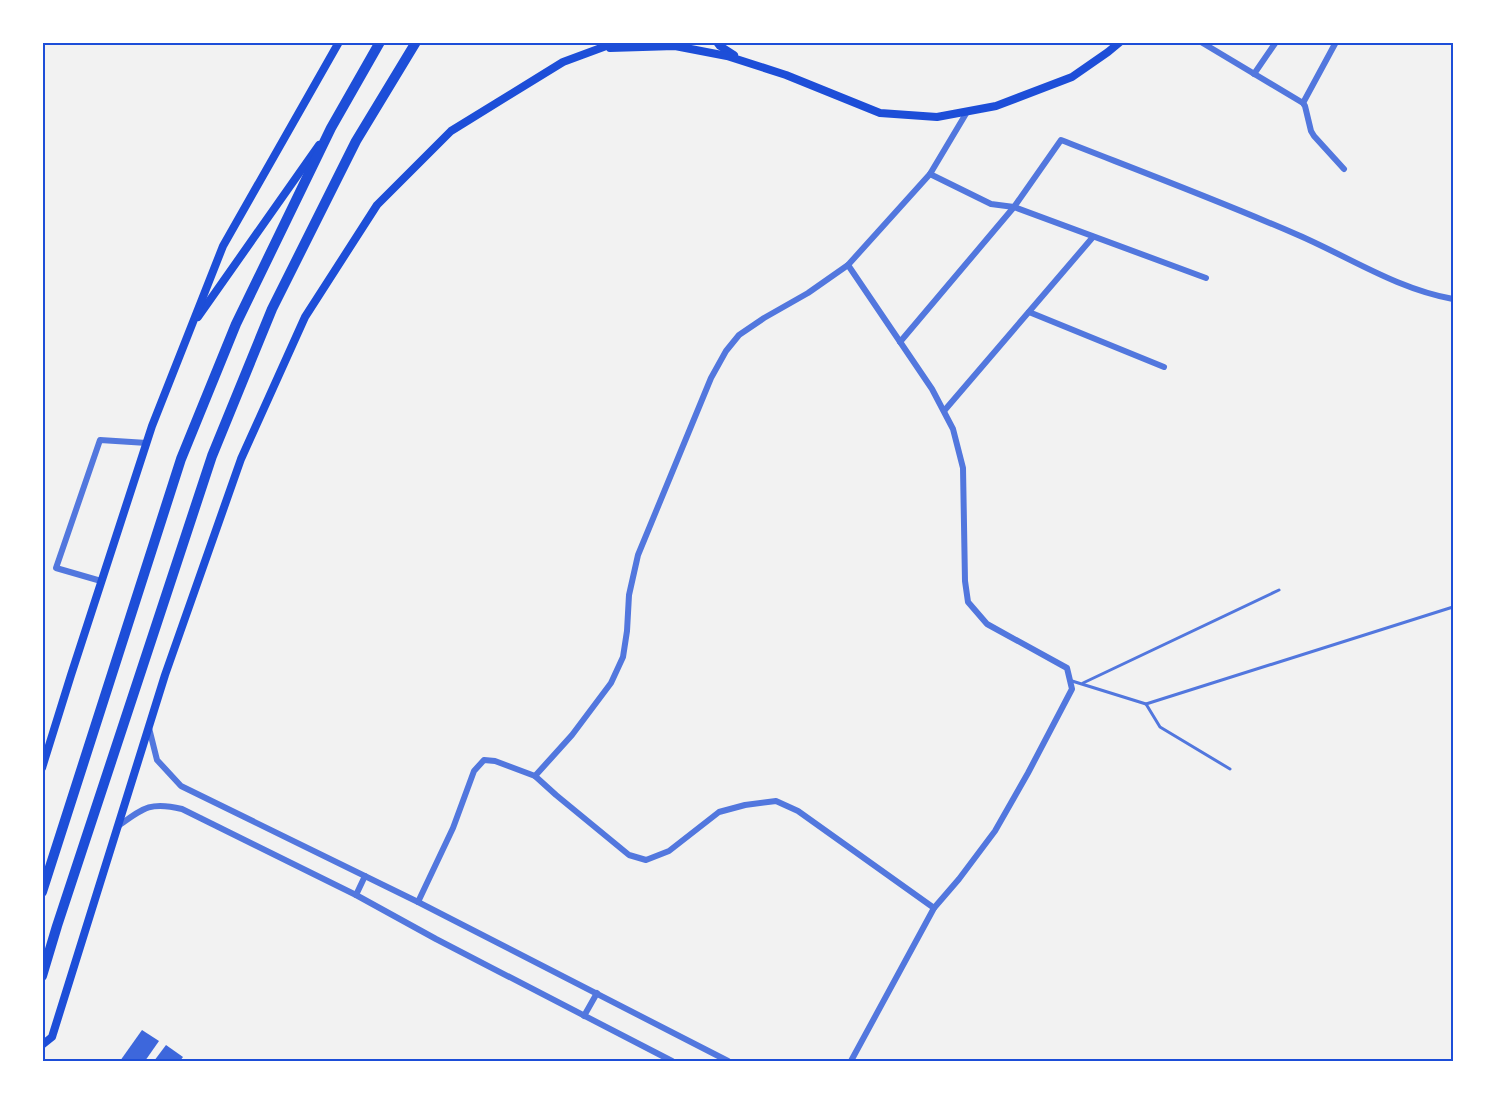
<svg xmlns="http://www.w3.org/2000/svg" width="1495" height="1103" viewBox="0 0 1495 1103" font-family="Manrope,sans-serif">
<style>
.building{fill:#3d67dc}
.lines{fill:none;stroke-linecap:round;stroke-linejoin:round}
.service{stroke:#5277de;stroke-width:3}
.minor{stroke:#5277de;stroke-width:6}
.secondary{stroke:#1d4ed8;stroke-width:8}
.motorway{stroke:#1d4ed8;stroke-width:10}
.neatline{fill:none;stroke:#1d4ed8;stroke-width:2}
</style>
<rect width="100%" height="100%" fill="#f2f2f2"/>
<g class="building">
<polygon points="142,1030 159,1041 145,1061 120,1061"/>
<polygon points="166,1045 183,1057 180,1061 154,1061"/>
</g>
<g class="lines">
<g class="service">
<polyline points="1072,681 1146,704 1453,607"/>
<polyline points="1083,683 1279,590"/>
<polyline points="1146,704 1160,727 1230,769"/>
</g>
<g class="minor">
<polyline points="1201,42 1303,103 1305,106 1311,131 1314,136 1344,169"/>
<polyline points="1254,74 1276,42"/>
<polyline points="1303,103 1336,42"/>
<polyline points="930,174 991,204 1014,207 1206,278"/>
<polyline points="848,265 932,389 953,429 963,468 965,581 968,602 987,624 1067,668 1072,689 1028,773 995,831 959,879 934,908 851,1061"/>
<polyline points="1029,312 1164,367"/>
<path d="M 900,342 L 1014,207 L 1061,140 C 1140,171 1220,201 1298,235 C 1349,257 1397,289 1453,299"/>
<polyline points="944,411 1093,237"/>
<polyline points="101,581 56,568 100,440 147,443"/>
<polyline points="149,728 157,760 181,786 418,902 728,1061"/>
<polyline points="535,776 572,735 611,683 623,657 627,631 629,595 638,555 711,378 726,351 739,335 764,318 808,293 848,265 930,174 967,112"/>
<path d="M 117,827 C 143,808 150,801 182,809 L 356,895 L 436,939 L 672,1061"/>
<polyline points="356,895 365,876"/>
<polyline points="418,902 453,828 474,771 484,760 495,761 535,776 556,795 629,855 646,860 669,851 719,812 745,805 776,801 798,811 934,908"/>
<polyline points="584,1016 597,993"/>
</g>
<g class="secondary">
<polyline points="717,42 720,46 734,55"/>
<polyline points="610,48 675,46 727,56 786,75 880,113 937,117 996,106 1072,77 1108,52 1120,42"/>
<polyline points="198,317 319,145"/>
<polyline points="42,768 71,675 152,426 223,246 339,42"/>
<polyline points="42,1045 52,1037 165,675 241,459 305,317 377,205 451,131 563,62 617,42"/>
</g>
<g class="motorway">
<polyline points="42,892 181,459 236,324 331,128 380,42"/>
<polyline points="42,976 57,926 212,456 272,309 356,141 416,42"/>
</g>
</g>
<rect width="1495" height="1103" fill="none" stroke="#ffffff" stroke-width="87"/>
<rect x="44" y="44" width="1408" height="1016" class="neatline"/>
</svg>
